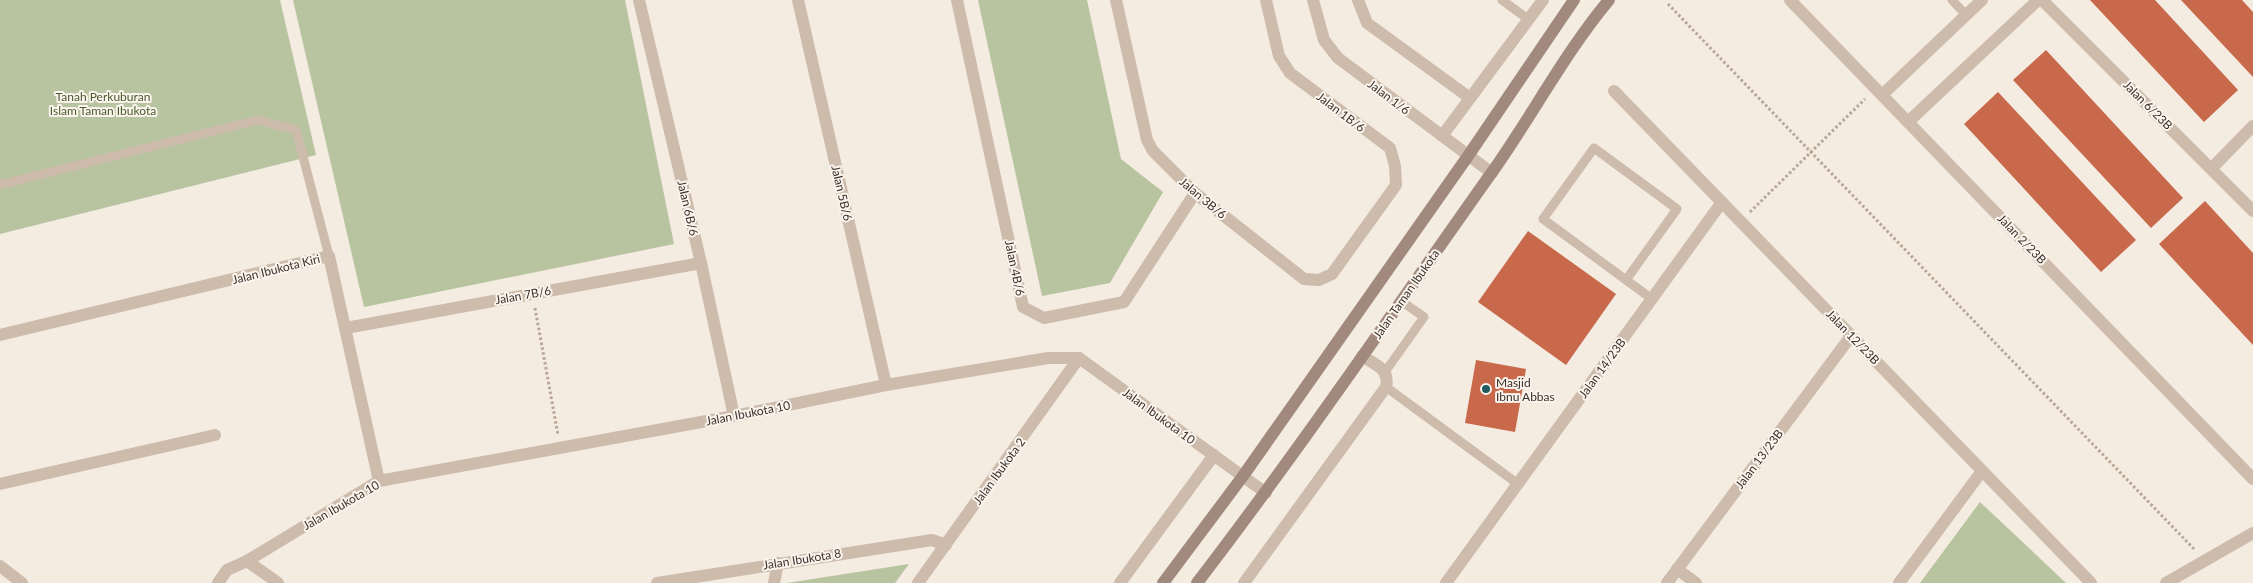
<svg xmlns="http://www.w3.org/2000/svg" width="2253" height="583" viewBox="0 0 2253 583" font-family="Lato,sans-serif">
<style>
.green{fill:#b8c4a0}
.building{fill:#c8694b}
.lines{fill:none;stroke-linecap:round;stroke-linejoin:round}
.path{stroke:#b9a596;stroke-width:3;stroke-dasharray:2.5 2.5;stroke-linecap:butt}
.service{stroke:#cdbbac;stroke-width:9}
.minor{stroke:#cdbbac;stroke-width:12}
.secondary{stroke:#a18a7d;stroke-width:12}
.poi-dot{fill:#1f5a5e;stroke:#fbf5ee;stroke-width:2}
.labels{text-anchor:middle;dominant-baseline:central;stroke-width:4;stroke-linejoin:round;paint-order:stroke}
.park-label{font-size:12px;fill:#4a5a2e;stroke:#fbf5ee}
.street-label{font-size:12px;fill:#3b302b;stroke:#fbf5ee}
.poi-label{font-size:12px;fill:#3b302b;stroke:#fbf5ee;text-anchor:start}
</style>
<rect width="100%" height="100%" fill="#f4ebe1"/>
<g class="green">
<polygon points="0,0 280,0 316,155 0,234"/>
<polygon points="293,0 625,0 674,244 364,307"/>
<polygon points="978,0 1087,0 1121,159 1163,192 1110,283 1042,296"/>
<polygon points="1980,502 2066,583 1920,583"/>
<polygon points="909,564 895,583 787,583"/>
</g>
<g class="building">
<polygon points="2090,0 2155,0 2238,90 2204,122"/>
<polygon points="2181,0 2242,0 2253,12 2253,77"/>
<polygon points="2046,50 2183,198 2151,228 2013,80"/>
<polygon points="1998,92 2136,240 2101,272 1964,124"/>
<polygon points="2205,201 2253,253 2253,345 2159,244"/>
<polygon points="1528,231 1616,294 1566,365 1478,302"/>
<polygon points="1476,360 1526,369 1515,432 1465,423"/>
</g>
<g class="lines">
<g class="path">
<polyline points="1668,4 2194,549"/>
<polyline points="1750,212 1865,99"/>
<polyline points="535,308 558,435"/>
</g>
<g class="service">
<polyline points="1502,0 1528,19"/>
<polyline points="1952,0 1966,15"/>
<polyline points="0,185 257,120 296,130 329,256"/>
<polyline points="1626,280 1677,209 1594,148 1543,219 1652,299"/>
<polyline points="1385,372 1424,317 1401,301"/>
<polyline points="1386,387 1518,484"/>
</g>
<g class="minor">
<polyline points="639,0 701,263 734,416"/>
<polyline points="798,0 886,385"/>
<polyline points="957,0 1023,307 1044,318 1124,302 1195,193"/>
<polyline points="1116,0 1147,140 1153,151 1195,193 1304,279 1319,280 1332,274 1396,185 1395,166 1390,148 1290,73 1279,56 1266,0"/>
<polyline points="1313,0 1324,40 1338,58 1492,173"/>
<polyline points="1358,0 1367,23 1470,98"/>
<polyline points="1790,0 2253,479"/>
<polyline points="2042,0 2253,211"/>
<polyline points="1614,91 2091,583"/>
<polyline points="1882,95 1982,0"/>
<polyline points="1908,122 2038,0"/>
<polyline points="1442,136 1543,0"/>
<polyline points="2212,168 2253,126"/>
<polyline points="346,328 701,263"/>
<polyline points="0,335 329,256 379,481"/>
<polyline points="0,484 215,435"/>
<polyline points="247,561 278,583"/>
<polyline points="0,566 22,583"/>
<polyline points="1677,569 1696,583"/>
<polyline points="218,583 227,570 247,561 379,481 734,416 886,385 1048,358 1079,358 1266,493"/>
<polyline points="657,583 932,540 946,545"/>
<polyline points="774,583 778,563"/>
<polyline points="918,583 1079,358"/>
<polyline points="1120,583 1214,455"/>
<path d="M 1244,583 L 1386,387 C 1390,369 1376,365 1362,356"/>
<polyline points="1446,583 1722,202"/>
<polyline points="1667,583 1851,336"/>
<polyline points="1899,583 1982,471"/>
<polyline points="2166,583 2253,533"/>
</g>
<g class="secondary">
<polyline points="1163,583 1243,476 1468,156 1574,0"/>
<path d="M 1197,583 C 1299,450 1393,312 1490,175 C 1531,118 1564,54 1609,0"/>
</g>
</g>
<circle class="poi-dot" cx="1486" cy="389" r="5"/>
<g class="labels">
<g class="park-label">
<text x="103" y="96">Tanah Perkuburan<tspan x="103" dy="14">Islam Taman Ibukota</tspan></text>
</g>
<g class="street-label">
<text transform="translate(1389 97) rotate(37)">Jalan 1/6</text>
<text transform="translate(2148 105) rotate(45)">Jalan 6/23B</text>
<text transform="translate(1341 112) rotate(37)">Jalan 1B/6</text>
<text transform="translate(842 193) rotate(77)">Jalan 5B/6</text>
<text transform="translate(1203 198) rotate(40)">Jalan 3B/6</text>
<text transform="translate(688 208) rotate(77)">Jalan 6B/6</text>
<text transform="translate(2022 239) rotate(46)">Jalan 2/23B</text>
<text transform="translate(1015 268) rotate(78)">Jalan 4B/6</text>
<text transform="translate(276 269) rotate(-14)">Jalan Ibukota Kiri</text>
<text transform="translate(1406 294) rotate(-55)">Jalan Taman Ibukota</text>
<text transform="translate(523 295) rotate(-10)">Jalan 7B/6</text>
<text transform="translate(1853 337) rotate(46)">Jalan 12/23B</text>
<text transform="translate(1602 368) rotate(-54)">Jalan 14/23B</text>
<text transform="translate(748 413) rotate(-11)">Jalan Ibukota 10</text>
<text transform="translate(1159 416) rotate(36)">Jalan Ibukota 10</text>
<text transform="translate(1759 459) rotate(-53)">Jalan 13/23B</text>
<text transform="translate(999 471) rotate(-54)">Jalan Ibukota 2</text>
<text transform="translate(341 505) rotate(-30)">Jalan Ibukota 10</text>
<text transform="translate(802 559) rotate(-9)">Jalan Ibukota 8</text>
</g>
<g class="poi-label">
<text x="1496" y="382">Masjid<tspan x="1496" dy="14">Ibnu Abbas</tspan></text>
</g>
</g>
</svg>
